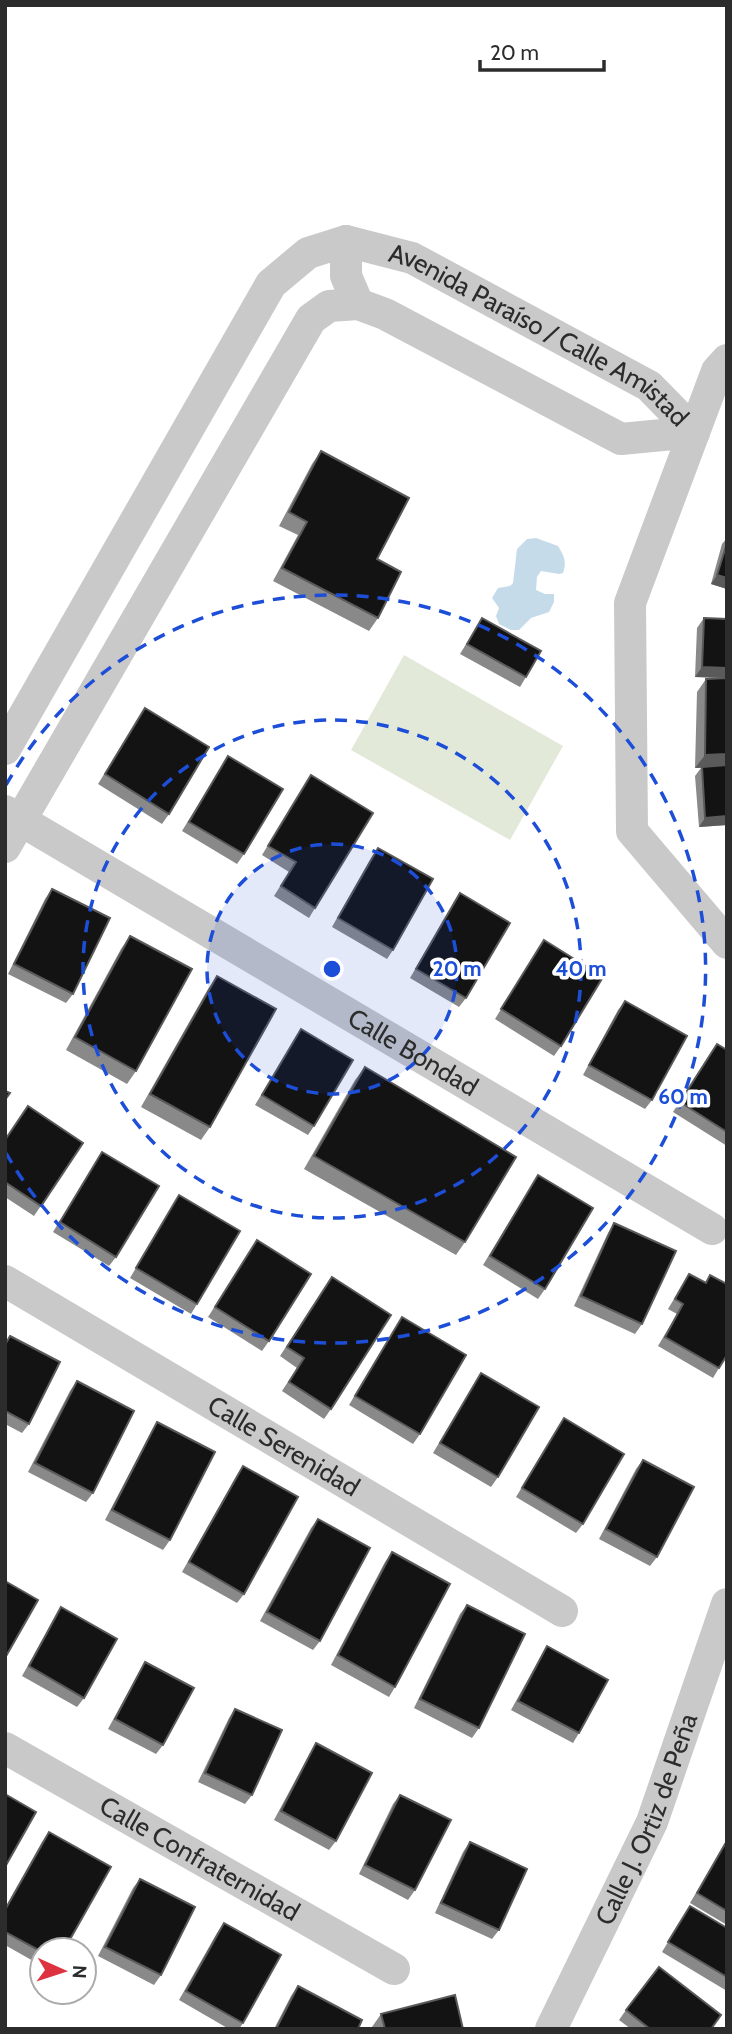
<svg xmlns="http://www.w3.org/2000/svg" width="732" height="2034" viewBox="0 0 732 2034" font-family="Cabin,sans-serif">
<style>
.green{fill:#e2e9d9}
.water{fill:#c6dbe9}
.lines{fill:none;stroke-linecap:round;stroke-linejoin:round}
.minor{stroke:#c9c9c9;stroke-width:32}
.wall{fill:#898989}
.shaded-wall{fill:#5a5a5a}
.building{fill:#131313;stroke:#5a5a5a;stroke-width:2}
.ring{fill:none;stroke:#1d4ed8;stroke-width:3.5;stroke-dasharray:12 9}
.labels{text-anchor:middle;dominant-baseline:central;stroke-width:7;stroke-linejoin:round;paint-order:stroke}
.street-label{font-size:26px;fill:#2c2c2c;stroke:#fff}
.centre{fill:#1d4ed8;stroke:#fff;stroke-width:3.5}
.ring-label{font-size:21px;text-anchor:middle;font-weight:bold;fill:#1d4ed8;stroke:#fff;stroke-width:7;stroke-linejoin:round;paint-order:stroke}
</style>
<rect width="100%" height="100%" fill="#fff"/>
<polygon class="green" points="404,655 563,746 510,840 351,750"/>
<path class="water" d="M 536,538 L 558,546 C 564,556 567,561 563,573 L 559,574 L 541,571 L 537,577 L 536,590 L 545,594 L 554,594 L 554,602 L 549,612 L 531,618 L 519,630 L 511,630 L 499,624 L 496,616 L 499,608 L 492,598 L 498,588 L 510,586 L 513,583 L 517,549 L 527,539 Z"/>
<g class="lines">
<g class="minor">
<polyline points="346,241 346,276 358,304"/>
<polyline points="727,360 717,371 630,603 632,831 727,943"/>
<path id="s1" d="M 5,749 L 271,284 L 308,253 L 346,241 L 412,258 L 649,386 L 694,432"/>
<path id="s2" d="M 5,811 L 712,1229"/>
<polyline points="5,847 311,319 329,306 358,304 385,314 621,439 694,432"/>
<path id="s3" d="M 5,1281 L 562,1611"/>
<path id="s4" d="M 5,1748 L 394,1969"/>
<path id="s5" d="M 551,2029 L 652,1822 L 727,1604"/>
</g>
</g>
<g class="wall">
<polygon points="321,451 377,559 378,618 369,631 273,581 298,535 279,526 312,464"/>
<polygon points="727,538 727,589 711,584 722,544"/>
<polygon points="482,618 526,677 520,687 460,654"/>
<polygon points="704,618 727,678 695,677 697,628"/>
<polygon points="706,679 727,825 699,827 695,776 701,768 695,768 697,692"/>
<polygon points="145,708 169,814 162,824 98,784"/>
<polygon points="228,756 244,854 237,864 182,831"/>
<polygon points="311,775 315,908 309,918 274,896 289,872 262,855"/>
<polygon points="378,848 393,950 387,959 332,927 371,858"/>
<polygon points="52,889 73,994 66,1003 8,974 45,899"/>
<polygon points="460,893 466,998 459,1007 410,978"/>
<polygon points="130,936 136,1071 127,1084 66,1050 121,949"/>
<polygon points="544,940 561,1046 554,1056 495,1019"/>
<polygon points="217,976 210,1127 201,1140 141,1107 208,989"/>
<polygon points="625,1001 652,1100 645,1109 583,1075 618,1010"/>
<polygon points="301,1029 314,1126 308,1135 255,1105"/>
<polygon points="717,1044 727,1050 727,1146 673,1112"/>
<polygon points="365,1067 465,1242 456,1255 304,1169 355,1080"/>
<polygon points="5,1139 83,1143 34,1216 5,1197"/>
<polygon points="102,1152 116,1257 109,1266 53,1232"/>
<polygon points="538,1175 545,1289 538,1299 483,1265"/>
<polygon points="179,1195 197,1304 191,1314 130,1278"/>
<polygon points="614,1223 642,1324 635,1334 574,1306 608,1233"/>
<polygon points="257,1240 269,1341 262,1351 208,1317"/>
<polygon points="689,1274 705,1283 710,1275 719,1368 713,1378 658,1346 677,1314 668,1309"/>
<polygon points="325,1287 331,1409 324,1419 282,1391 297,1368 280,1356"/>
<polygon points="402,1317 420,1434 413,1444 349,1405"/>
<polygon points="10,1336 29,1424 22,1433 5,1424 5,1343"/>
<polygon points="481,1373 498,1477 491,1487 433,1453"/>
<polygon points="77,1381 93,1493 86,1502 28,1472 70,1391"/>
<polygon points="564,1418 583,1524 576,1533 516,1497"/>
<polygon points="157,1422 170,1540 163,1550 105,1520 151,1432"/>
<polygon points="643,1460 657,1557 650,1566 599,1539 636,1469"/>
<polygon points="243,1466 244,1594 237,1603 182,1572 237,1475"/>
<polygon points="318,1519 320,1641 313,1650 260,1621 311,1528"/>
<polygon points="392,1552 395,1687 389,1697 331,1665 385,1562"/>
<polygon points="467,1605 479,1728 472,1738 414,1708 460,1614"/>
<polygon points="61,1607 84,1698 77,1707 22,1676 55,1617"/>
<polygon points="547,1646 579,1733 573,1743 511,1710 541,1656"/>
<polygon points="145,1662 163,1745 156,1754 108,1729 139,1672"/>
<polygon points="235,1709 252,1795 245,1804 198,1782 229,1718"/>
<polygon points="316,1743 336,1841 329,1850 274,1820 310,1753"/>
<polygon points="400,1795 415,1890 408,1900 359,1874 393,1804"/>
<polygon points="49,1832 42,1950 42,1966 5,1945 5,1908 42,1842"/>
<polygon points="470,1842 499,1930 492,1939 435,1913 463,1852"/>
<polygon points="725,1844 727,1845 727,1925 690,1903"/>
<polygon points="140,1879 161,1975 154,1985 98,1956 133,1888"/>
<polygon points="690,1906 727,1928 727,1991 662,1952"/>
<polygon points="224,1923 243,2023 239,2029 229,2029 179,2000 217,1933"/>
<polygon points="298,1986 358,2029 274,2029 291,1996"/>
<polygon points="626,2010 711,2029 631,2029 619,2020"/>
<polygon points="381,2014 463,2029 372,2029 372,2027"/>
</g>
<g class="shaded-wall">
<polygon points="717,575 727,578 727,589 711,584"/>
<polygon points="702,667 727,668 727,678 695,677"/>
<polygon points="727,754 727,766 695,768 705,755"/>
<polygon points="727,816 727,825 699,827 705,818"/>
</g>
<g class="building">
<polygon points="321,451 409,498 377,559 401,572 378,618 282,568 307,522 289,512"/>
<polygon points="727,543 727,578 717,575"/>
<polygon points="482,618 541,651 526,677 467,644"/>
<polygon points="704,618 727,619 727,668 702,667"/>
<polygon points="727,678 727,754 705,755 706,679"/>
<polygon points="145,708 209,747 169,814 105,774"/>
<polygon points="228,756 283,789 244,854 189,822"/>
<polygon points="727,765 727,816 705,818 702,767"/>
<polygon points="311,775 373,813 315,908 281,886 296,862 268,846"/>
<polygon points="378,848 433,879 393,950 338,918"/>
<polygon points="52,889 110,918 73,994 14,964"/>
<polygon points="460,893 510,923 466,998 416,969"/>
<polygon points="130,936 192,969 136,1071 75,1037"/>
<polygon points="544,940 603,977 561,1046 501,1009"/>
<polygon points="217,976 276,1009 210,1127 150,1094"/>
<polygon points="625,1001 687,1036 652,1100 589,1065"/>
<polygon points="301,1029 353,1060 314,1126 262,1095"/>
<polygon points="717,1044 727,1050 727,1132 680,1102"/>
<polygon points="365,1067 516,1157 465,1242 314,1156"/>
<polygon points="5,1091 10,1093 5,1100"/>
<polygon points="28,1106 83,1143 41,1206 5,1182 5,1140"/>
<polygon points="102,1152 159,1186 116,1257 60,1222"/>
<polygon points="538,1175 593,1208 545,1289 490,1256"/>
<polygon points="179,1195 240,1231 197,1304 136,1268"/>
<polygon points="614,1223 676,1251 642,1324 581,1296"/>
<polygon points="257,1240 311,1274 269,1341 215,1307"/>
<polygon points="689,1274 706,1283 710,1275 727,1284 727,1355 719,1368 665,1337 683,1304 675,1299"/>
<polygon points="332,1277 391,1315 331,1409 289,1382 304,1358 287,1347"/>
<polygon points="402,1317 466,1355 420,1434 355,1396"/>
<polygon points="10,1336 60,1362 29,1424 5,1411 5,1345"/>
<polygon points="481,1373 539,1407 498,1477 440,1443"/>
<polygon points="77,1381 134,1411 93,1493 35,1463"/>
<polygon points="564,1418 624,1454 583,1524 522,1488"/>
<polygon points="157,1422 215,1452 170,1540 112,1510"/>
<polygon points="643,1460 694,1487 657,1557 606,1529"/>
<polygon points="243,1466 298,1497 244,1594 189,1562"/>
<polygon points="318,1519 370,1548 320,1641 267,1612"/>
<polygon points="392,1552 450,1584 395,1687 338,1655"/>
<polygon points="5,1581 38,1600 5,1658"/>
<polygon points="467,1605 525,1634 479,1728 420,1699"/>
<polygon points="61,1607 117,1639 84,1698 29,1666"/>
<polygon points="547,1646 608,1680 579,1733 518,1701"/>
<polygon points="145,1662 194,1688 163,1745 115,1719"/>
<polygon points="235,1709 282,1730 252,1795 205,1773"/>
<polygon points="316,1743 372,1773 336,1841 281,1811"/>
<polygon points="5,1794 36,1812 5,1867"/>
<polygon points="400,1795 451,1820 415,1890 365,1865"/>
<polygon points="49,1832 111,1867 64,1950 42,1950 42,1952 5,1932 5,1910"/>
<polygon points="470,1842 527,1869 499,1930 441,1903"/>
<polygon points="725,1844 727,1845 727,1911 697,1893"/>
<polygon points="140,1879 195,1907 161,1975 105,1947"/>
<polygon points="690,1906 727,1928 727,1977 668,1942"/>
<polygon points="224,1923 281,1955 243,2023 186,1991"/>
<polygon points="659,1967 721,2015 711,2029 650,2029 626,2010"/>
<polygon points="298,1986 362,2020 358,2029 276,2029"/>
<polygon points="455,1995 463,2029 385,2029 381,2014"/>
</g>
<circle cx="332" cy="969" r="125" fill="#1d4ed8" fill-opacity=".12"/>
<g class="ring">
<circle cx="332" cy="969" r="125"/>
<circle cx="332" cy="969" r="249"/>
<path d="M6 785A374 374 0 1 1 6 1153"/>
</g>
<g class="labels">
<g class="street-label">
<text stroke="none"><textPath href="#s1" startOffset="840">Avenida Paraíso / Calle Amistad</textPath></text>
<text stroke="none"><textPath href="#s2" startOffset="474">Calle Bondad</textPath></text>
<text stroke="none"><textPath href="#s3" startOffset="324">Calle Serenidad</textPath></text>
<text stroke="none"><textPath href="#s5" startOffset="231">Calle J. Ortiz de Peña</textPath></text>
<text stroke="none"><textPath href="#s4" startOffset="224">Calle Confraternidad</textPath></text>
</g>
</g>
<circle cx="332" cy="969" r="10" class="centre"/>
<g class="ring-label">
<text x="457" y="976">20 m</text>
<text x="581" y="976">40 m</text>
<text x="683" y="1104">60 m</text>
</g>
<rect width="732" height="2034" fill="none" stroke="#2c2c2c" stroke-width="14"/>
<g transform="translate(63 1971) rotate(93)"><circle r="33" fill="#ffffff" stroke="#ababab" stroke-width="2"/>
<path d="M0-5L12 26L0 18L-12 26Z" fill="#dd3340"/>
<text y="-10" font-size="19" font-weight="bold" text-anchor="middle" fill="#2c2c2c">N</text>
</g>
<path d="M480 60v10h124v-10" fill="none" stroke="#2c2c2c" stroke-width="3.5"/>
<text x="490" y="60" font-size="21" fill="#2c2c2c" stroke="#ffffff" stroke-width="5" paint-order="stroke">20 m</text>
</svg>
